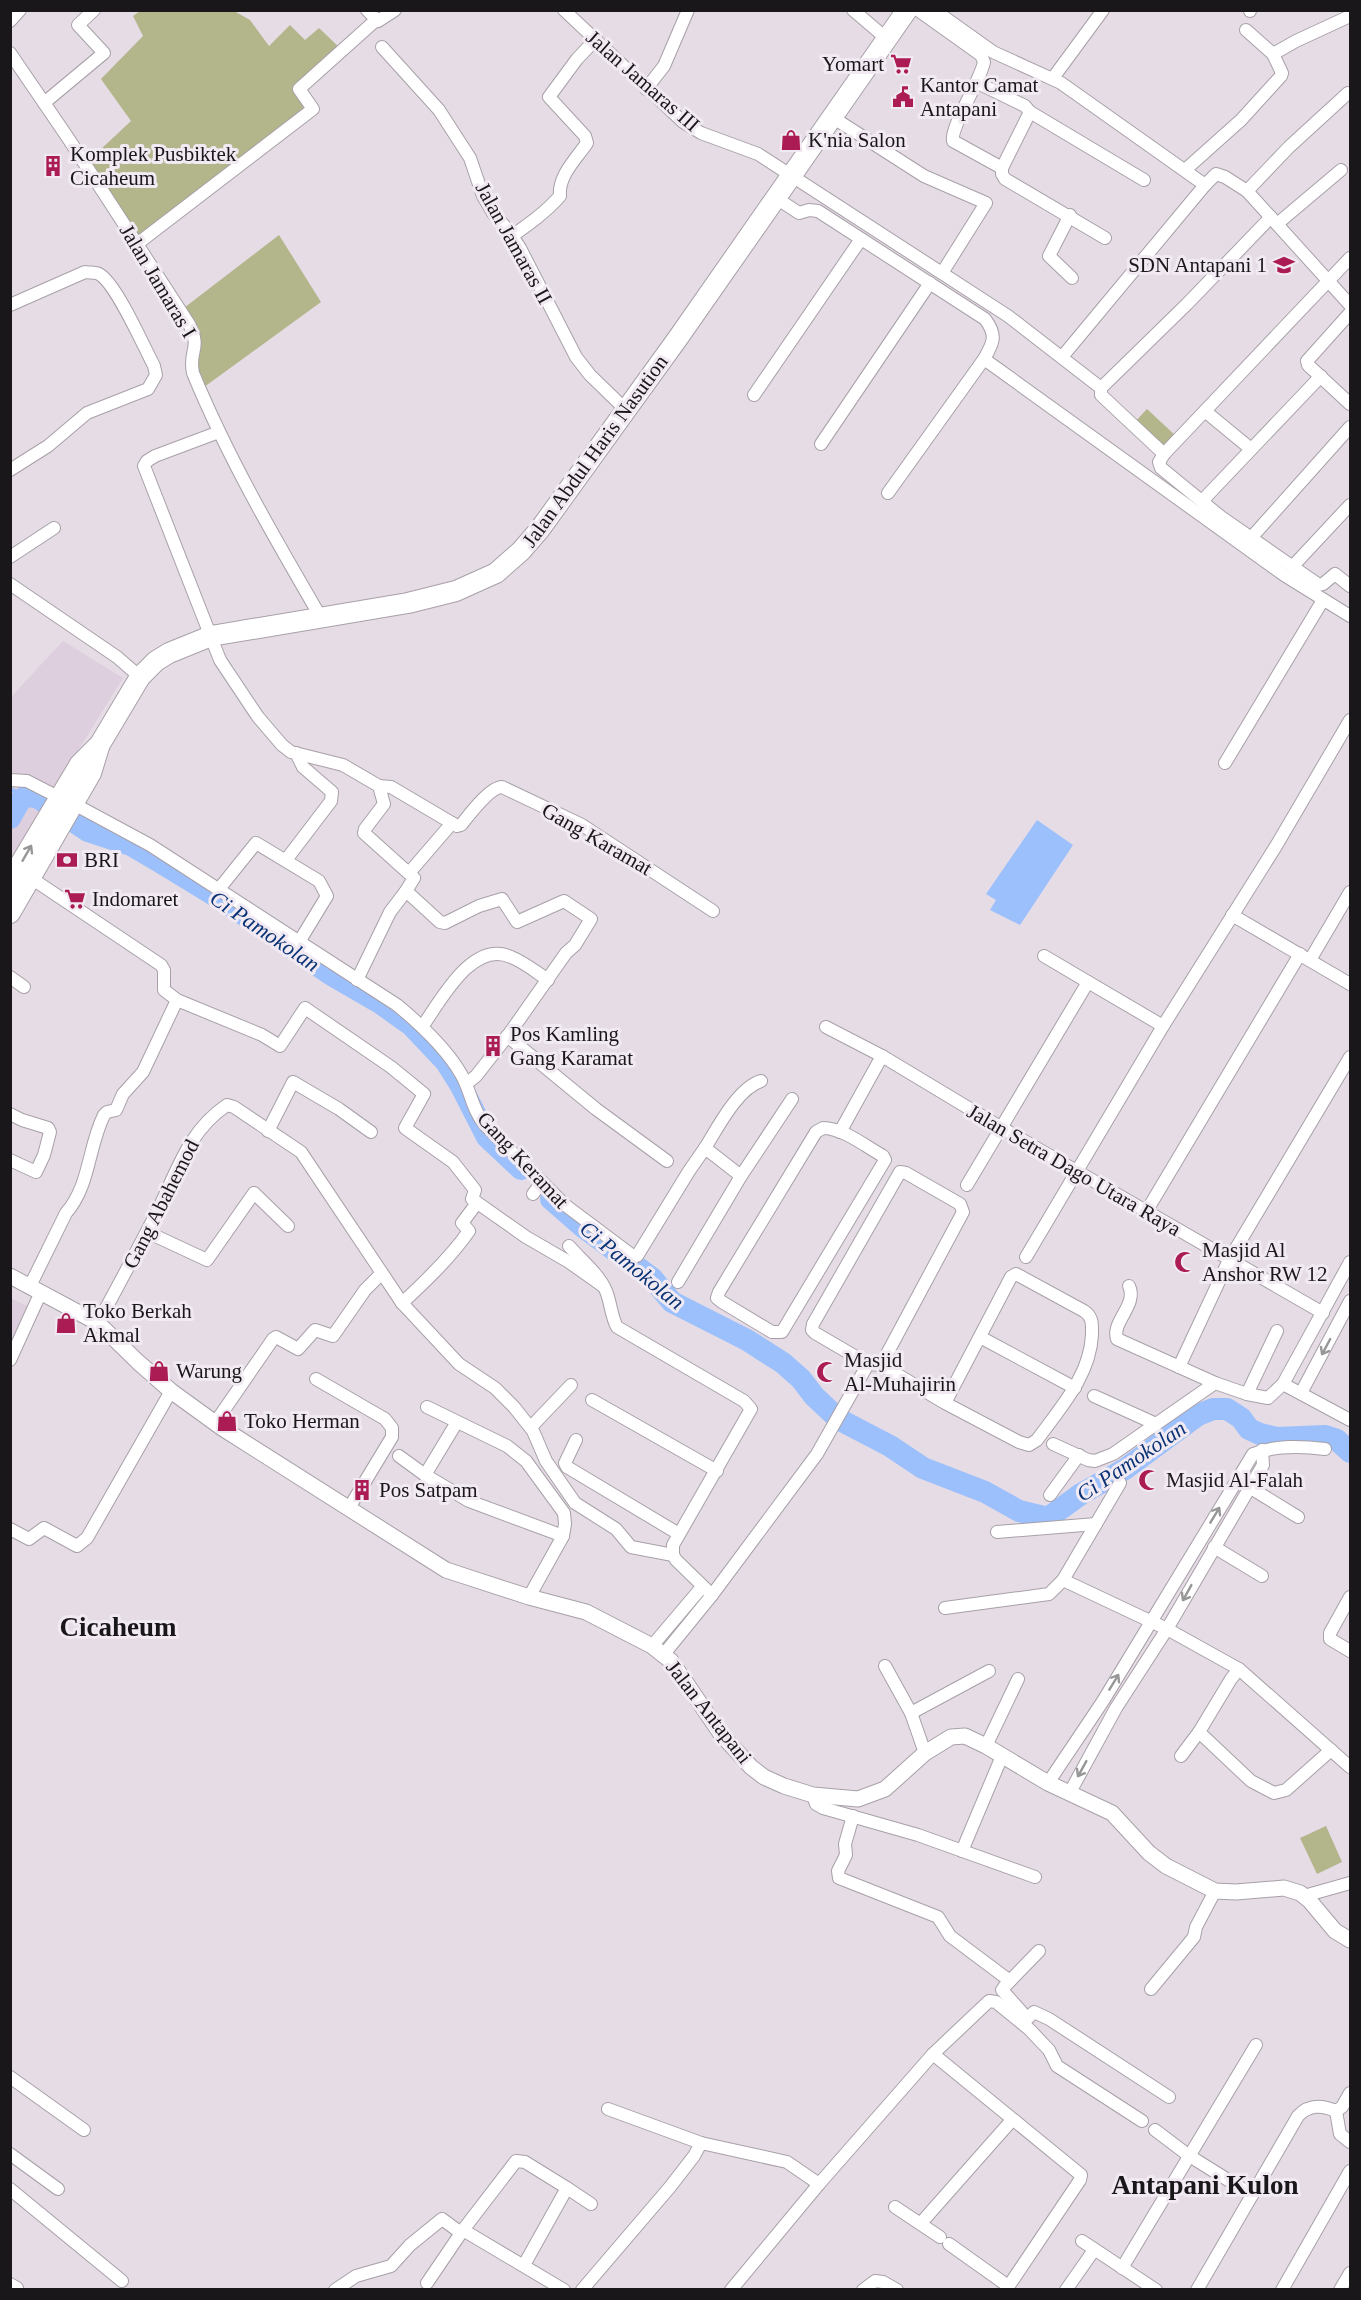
<svg xmlns="http://www.w3.org/2000/svg" width="1361" height="2300" viewBox="0 0 1361 2300" font-family="Georgia,serif">
<style>
.built{fill:#ddcfdd}
.green{fill:#b3b58b}
.water{fill:#9bc0fc}
.lines{fill:none;stroke-linecap:round;stroke-linejoin:round}
.stream{stroke:#9bc0fc;stroke-width:4}
.river{stroke:#9bc0fc;stroke-width:22}
.minor-casing{stroke:#a8a0a8;stroke-width:14}
.tertiary-casing{stroke:#a8a0a8;stroke-width:17}
.trunk-casing{stroke:#a8a0a8;stroke-width:22}
.minor{stroke:#fff;stroke-width:12}
.tertiary{stroke:#fff;stroke-width:15}
.trunk{stroke:#fff;stroke-width:20}
.oneway{stroke:#989798}
.labels{text-anchor:middle;dominant-baseline:central;stroke-width:6;stroke-linejoin:round;paint-order:stroke}
.poi-label{font-size:21px;fill:#1a171a;stroke:#f2eaf2;text-anchor:start}
.street-label{font-size:21px;fill:#1a171a;stroke:#f2eaf2}
.water-label{font-size:22px;font-style:italic;fill:#093376;stroke:#f2eaf2}
.district-label{font-size:27px;font-weight:bold;fill:#1a171a;stroke:#f2eaf2}
</style>
<rect width="100%" height="100%" fill="#e5dce5"/>
<g class="built">
<polygon points="63,641 123,678 39,813 11,865 11,697"/>
<polygon points="11,1298 29,1307 11,1347"/>
</g>
<g class="green">
<polygon points="140,11 234,11 250,20 269,46 290,25 305,40 319,28 342,50 299,89 313,109 137,244 85,164 131,121 101,79 143,36 133,16"/>
<polygon points="279,235 321,302 200,390 194,353 180,311"/>
<polygon points="1147,409 1177,437 1163,451 1134,423"/>
<polygon points="1326,1826 1342,1862 1317,1874 1300,1838"/>
</g>
<polygon class="water" points="1037,820 1073,845 1020,925 990,910 996,900 986,894"/>
<g class="lines">
<polyline class="stream" points="10,789 26,796"/>
<g class="river">
<polyline points="10,818 19,802 26,796 37,797 88,831 131,845 160,862 224,901 330,974 380,1003 411,1025 446,1062 461,1086 487,1137 521,1169"/>
<polyline points="551,1199 583,1227 652,1278 672,1302 747,1340 783,1363 801,1379 814,1396 832,1413 844,1422 890,1446 923,1468 985,1492 1019,1511 1048,1518 1081,1494 1125,1469 1198,1415 1213,1409 1227,1409 1241,1418 1249,1429 1260,1434 1277,1438 1325,1436 1337,1440 1350,1452"/>
</g>
<defs>
<g id="minor">
<polyline points="367,10 378,21 395,10"/>
<polyline points="564,10 683,122 701,133 758,154 1008,316 1101,388 1101,395 1164,454"/>
<polyline points="853,10 887,39"/>
<path d="M 918,10 L 981,55 L 984,62 C 980,82 950,127 953,141 L 1002,168 L 1002,174 L 1005,179 L 1105,238"/>
<polyline points="934,10 993,52 1061,83 1205,185 1216,174 1225,177 1247,191 1350,305"/>
<polyline points="1250,11 1250,10"/>
<polyline points="10,21 20,10"/>
<polyline points="382,47 439,110 470,158 483,196 493,213 508,230 520,248 576,357 590,375 625,409"/>
<path d="M 10,53 L 68,138 L 189,324 C 202,350 188,350 193,373 C 228,458 274,537 320,616"/>
<polyline points="1273,54 1296,41 1350,16"/>
<polyline points="1053,78 1103,10"/>
<polyline points="978,83 1025,106 1030,112 1002,168"/>
<polyline points="646,89 664,66 688,10"/>
<polyline points="44,103 104,53 78,25 94,10"/>
<polyline points="1030,112 1144,180"/>
<polyline points="832,117 924,176 986,203 942,273"/>
<polyline points="1185,170 1241,120 1281,76 1282,73 1273,54 1246,30"/>
<polyline points="1247,191 1289,147 1348,93 1350,94"/>
<path d="M 776,198 L 799,213 L 809,210 L 818,211 L 985,319 C 997,335 994,342 984,359 L 888,493"/>
<polyline points="1070,215 1049,256 1072,278"/>
<polyline points="1277,224 1341,170"/>
<path d="M 512,236 C 529,224 546,212 560,196 C 558,176 576,159 587,143 L 585,136 L 549,97 L 577,59 L 596,39"/>
<polyline points="137,244 313,109 299,89 376,20"/>
<polyline points="1350,258 1164,454 1159,462 1161,468 1221,517 1319,585 1323,584 1335,574 1350,586"/>
<path d="M 10,305 L 85,272 C 89,273 95,272 99,274 C 116,283 144,347 154,366 L 156,375 L 148,389 L 87,413 L 48,446 L 10,470"/>
<polyline points="1350,313 1307,361 1308,365 1350,404"/>
<polyline points="1062,357 1205,185"/>
<polyline points="984,359 1284,575 1350,616"/>
<polyline points="1101,388 1187,304 1271,217"/>
<polyline points="754,395 861,239"/>
<polyline points="1206,412 1251,449"/>
<path d="M 219,432 L 155,456 L 147,461 L 144,466 L 220,660 L 258,717 L 282,745 L 291,752 L 343,765 L 379,786 L 391,787 L 457,826 L 461,825 C 469,815 490,787 502,787 L 582,825 L 713,911"/>
<polyline points="821,444 930,283"/>
<polyline points="1202,501 1321,376"/>
<polyline points="1251,538 1350,427"/>
<polyline points="10,557 54,528"/>
<polyline points="1293,566 1350,505"/>
<polyline points="10,584 117,657 140,677"/>
<polyline points="1225,763 1323,600"/>
<polyline points="10,780 27,781 60,798"/>
<polyline points="379,786 384,804 365,829 364,833 414,878 406,891 440,922 445,923 479,906 502,899 517,922 564,901 591,919 575,945 566,953 509,1034 476,1076 466,1084"/>
<path d="M 74,804 L 150,845 L 397,1005 C 420,1024 446,1048 461,1074 C 471,1091 472,1110 485,1125 L 565,1205 L 633,1256 L 637,1256 L 689,1171 L 705,1148 L 741,1176"/>
<polyline points="286,860 331,801 332,792 303,767 296,753"/>
<polyline points="409,873 452,823"/>
<polyline points="31,878 161,965 164,970 164,990 177,1000 262,1035 280,1046 305,1008 391,1067 424,1094 405,1128 453,1162 475,1190 472,1199 526,1237 569,1262 603,1286"/>
<polyline points="219,889 256,843 319,881 327,896 299,942"/>
<polyline points="1232,915 1350,984"/>
<polyline points="1044,956 1088,982"/>
<polyline points="1310,960 1350,892"/>
<polyline points="10,977 24,987"/>
<polyline points="357,980 390,912 406,891"/>
<path d="M 422,1027 C 440,1002 472,939 511,957 C 524,962 536,972 548,980"/>
<polyline points="826,1027 882,1056 1000,1127 1323,1313"/>
<polyline points="507,1036 596,1109 667,1161"/>
<polyline points="10,1114 22,1120 48,1128 50,1132 44,1155 36,1172 10,1160"/>
<path d="M 823,1128 C 843,1128 865,1146 883,1156 L 885,1160 L 782,1332 L 772,1332 L 722,1302 L 717,1298 L 719,1292 L 816,1132 Z"/>
<polyline points="268,1131 293,1082 339,1109 371,1132"/>
<polyline points="840,1132 882,1056"/>
<path d="M 705,1148 C 718,1127 738,1088 761,1081"/>
<polyline points="967,1185 1088,982 1163,1026"/>
<polyline points="533,1194 542,1182"/>
<polyline points="1146,1212 1300,954"/>
<polyline points="147,1232 207,1260 254,1193 288,1226"/>
<path d="M 569,1246 C 581,1260 599,1274 606,1291 C 611,1303 611,1316 617,1327 L 744,1401 L 751,1409 L 673,1545 L 673,1555 L 676,1560 L 712,1595 L 664,1654"/>
<polyline points="1026,1257 1163,1026 1276,846 1350,720"/>
<polyline points="678,1282 741,1176 792,1099"/>
<path d="M 30,1286 L 66,1213 C 90,1186 88,1147 104,1115 L 107,1112 L 116,1110 L 123,1094 L 143,1072 L 177,1000"/>
<path d="M 1129,1286 C 1138,1305 1111,1322 1117,1339 L 1215,1383"/>
<path d="M 402,1303 C 426,1281 450,1258 469,1231 L 462,1223 L 477,1203"/>
<path d="M 98,1323 C 118,1286 138,1249 157,1212 C 177,1172 188,1131 227,1105 L 234,1107 L 301,1152 L 402,1303 L 459,1364 L 495,1388 L 514,1407 L 533,1431 L 546,1461 L 575,1503 L 616,1529 L 631,1547 L 673,1555"/>
<polyline points="980,1337 1075,1388"/>
<polyline points="10,1360 41,1292"/>
<path d="M 881,1365 L 963,1212 L 960,1204 L 906,1173 L 900,1172 L 813,1324 L 812,1330 L 815,1333 L 868,1364 L 881,1365 L 945,1403 L 1019,1442 L 1029,1445 L 1037,1440 C 1060,1408 1090,1376 1092,1335 C 1092,1324 1093,1317 1084,1311 L 1016,1274 L 1011,1277 L 945,1403"/>
<polyline points="1179,1367 1229,1260 1350,1057"/>
<polyline points="316,1379 385,1419 392,1428 392,1437 349,1508"/>
<polyline points="1283,1384 1350,1420"/>
<polyline points="1301,1393 1350,1301"/>
<polyline points="1247,1394 1277,1331"/>
<polyline points="1094,1396 1156,1424"/>
<polyline points="592,1400 717,1471"/>
<polyline points="427,1407 507,1446 526,1461 564,1513 565,1524 563,1536 529,1597"/>
<polyline points="215,1423 273,1339 276,1337 298,1349 315,1330 333,1336 365,1290 381,1274"/>
<polyline points="531,1427 571,1385"/>
<polyline points="576,1440 565,1463 567,1467 679,1534"/>
<polyline points="1053,1444 1088,1460 1095,1461 1113,1454 1215,1383 1247,1394 1268,1398 1283,1384 1350,1262"/>
<polyline points="399,1456 425,1475 469,1501 563,1536"/>
<polyline points="425,1475 457,1422"/>
<polyline points="1249,1487 1298,1517"/>
<polyline points="1050,1495 1079,1455"/>
<polyline points="10,1529 29,1539 44,1528 77,1546 87,1538 171,1391"/>
<polyline points="997,1532 1096,1524"/>
<polyline points="1214,1547 1262,1576"/>
<polyline points="1063,1580 1167,1629 1239,1669 1350,1767"/>
<polyline points="712,1595 817,1454 868,1364"/>
<polyline points="1350,1597 1330,1633 1330,1639 1350,1651"/>
<polyline points="945,1608 1049,1594 1063,1580 1120,1483"/>
<polyline points="652,1646 702,1587"/>
<polyline points="885,1666 911,1713 925,1753"/>
<polyline points="911,1713 989,1671"/>
<polyline points="1199,1732 1251,1781 1274,1793 1286,1790 1331,1750"/>
<polyline points="986,1746 1018,1679"/>
<polyline points="1181,1756 1199,1732 1231,1679 1239,1669"/>
<path d="M 1048,1783 L 1103,1701 L 1253,1454 C 1276,1445 1301,1446 1325,1449"/>
<polyline points="1069,1794 1116,1708 1167,1629 1263,1465 1262,1450"/>
<polyline points="813,1795 816,1804 823,1808 918,1835 1035,1877"/>
<polyline points="853,1816 845,1844 846,1855 838,1871 839,1878 938,1917 950,1936 1010,1981"/>
<polyline points="962,1851 1002,1756"/>
<polyline points="1304,1896 1350,1883"/>
<polyline points="1004,1987 1039,1951"/>
<polyline points="1151,1989 1194,1937 1196,1927 1215,1891"/>
<polyline points="1002,1990 1026,2017 1028,2018 1034,2012 1049,2019 1169,2097"/>
<polyline points="933,2054 1081,2175 1080,2180 1006,2290"/>
<polyline points="10,2077 84,2130"/>
<polyline points="608,2109 701,2143 787,2162 819,2184"/>
<polyline points="1336,2111 1340,2134 1350,2142"/>
<polyline points="1336,2111 1342,2107 1350,2093"/>
<polyline points="1155,2130 1188,2155 1252,2195"/>
<polyline points="10,2154 58,2189"/>
<polyline points="10,2189 122,2281"/>
<polyline points="895,2207 940,2237"/>
<polyline points="921,2223 1012,2120"/>
<polyline points="463,2230 564,2290"/>
<polyline points="1082,2241 1156,2290"/>
<polyline points="949,2244 1008,2286"/>
<polyline points="524,2265 567,2188 591,2204"/>
<polyline points="1122,2268 1256,2045"/>
<polyline points="427,2283 463,2230 516,2161 525,2162 567,2188"/>
<polyline points="10,2284 17,2288"/>
<polyline points="335,2290 356,2276 391,2266 410,2245 442,2219 461,2233"/>
<polyline points="582,2290 670,2187 694,2156 701,2143"/>
<polyline points="731,2290 819,2184 933,2054 989,2001 996,2002 1029,2029 1049,2050 1057,2066 1142,2121"/>
<polyline points="863,2290 875,2281 883,2282 897,2290"/>
<polyline points="1066,2290 1094,2250"/>
<path d="M 1197,2290 L 1298,2116 C 1309,2104 1322,2105 1336,2111"/>
<polyline points="1282,2290 1350,2171"/>
<polyline points="1340,2290 1350,2273"/>
</g>
<polyline id="tertiary" points="10,1276 98,1323 138,1362 171,1391 222,1428 446,1570 529,1597 586,1612 652,1646 671,1661 721,1734 751,1767 764,1777 784,1786 813,1795 858,1799 885,1789 925,1753 951,1737 965,1736 986,1746 1048,1783 1112,1813 1149,1853 1166,1866 1215,1891 1236,1892 1284,1888 1300,1893 1309,1900 1335,1931 1350,1940"/>
<g id="trunk">
<polyline points="10,881 80,764 100,744 140,677 156,661 169,653 211,636 408,603 456,591 496,573 521,551 540,529 678,338 907,10"/>
<polyline points="10,913 91,773 99,747"/>
</g>
</defs>
<use href="#minor" class="minor-casing"/>
<use href="#tertiary" class="tertiary-casing"/>
<use href="#trunk" class="trunk-casing"/>
<use href="#minor" class="minor"/>
<use href="#tertiary" class="tertiary"/>
<use href="#trunk" class="trunk"/>
</g>
<defs><path id="oneway-shaft" d="M-6 0H5M1.5-3L5.5 0L1.5 3" fill="none" stroke-width="1.6" stroke-linecap="round" stroke-linejoin="round" transform="scale(1.5)"/></defs>
<g class="oneway">
<use href="#oneway-shaft" transform="translate(27 853) rotate(-60)"/>
<use href="#oneway-shaft" transform="translate(1326 1347) rotate(118)"/>
<use href="#oneway-shaft" transform="translate(1215 1515) rotate(-59)"/>
<use href="#oneway-shaft" transform="translate(1187 1593) rotate(119)"/>
<use href="#oneway-shaft" transform="translate(1114 1682) rotate(-59)"/>
<use href="#oneway-shaft" transform="translate(1082 1769) rotate(119)"/>
</g>
<defs>
<symbol id="supermarket-bare" viewBox="-9 -9 18 18"><path d="M-6-5.5h2.5l.6 2H6L4.5 2H-2.5L-4.4-4H-6ZM-1.5 3.2a1.3 1.3 0 1 0 .1 0ZM3 3.2a1.3 1.3 0 1 0 .1 0Z" fill="#ab1b54" stroke="#f2eaf2" stroke-width="2.5" paint-order="stroke"/></symbol>
<symbol id="civic-bare" viewBox="-9 -9 18 18"><path d="M-.6-6.5H3V-4.5H.6V-3L4-1V1h2V6H-6V1h2V-1L-.6-3ZM-1.2 2.5V6h2.4V2.5Z" fill="#ab1b54" stroke="#f2eaf2" stroke-width="2.5" paint-order="stroke"/></symbol>
<symbol id="shop-bare" viewBox="-9 -9 18 18"><path d="M-5-2.5h2.3a2.7 3.5 0 0 1 5.4 0H5L5.5 6h-11ZM-1.5-2.5h3a1.5 2.3 0 0 0-3 0Z" fill="#ab1b54" stroke="#f2eaf2" stroke-width="2.5" paint-order="stroke"/></symbol>
<symbol id="building-bare" viewBox="-9 -9 18 18"><path d="M-4-6H4V6H1V3H-1V6H-4ZM-2.5-4.3h1.7v1.8h-1.7ZM.8-4.3h1.7v1.8H.8ZM-2.5-1h1.7V.8h-1.7ZM.8-1h1.7V.8H.8Z" fill="#ab1b54" stroke="#f2eaf2" stroke-width="2.5" paint-order="stroke"/></symbol>
<symbol id="school-bare" viewBox="-9 -9 18 18"><path d="M0-5L7-2L0 1L-7-2ZM-4 1L0 2.5L4 1V4Q0 6-4 4Z" fill="#ab1b54" stroke="#f2eaf2" stroke-width="2.5" paint-order="stroke"/></symbol>
<symbol id="bank-bare" viewBox="-9 -9 18 18"><path d="M-6-4H6V4H-6ZM0-2.3a2.3 2.3 0 1 0 0 4.6a2.3 2.3 0 1 0 0-4.6Z" fill="#ab1b54" stroke="#f2eaf2" stroke-width="2.5" paint-order="stroke"/></symbol>
<symbol id="mosque-bare" viewBox="-9 -9 18 18"><path d="M3.5-4.9A6 6 0 1 0 3.5 4.9A5 5 0 1 1 3.5-4.9Z" fill="#ab1b54" stroke="#f2eaf2" stroke-width="2.5" paint-order="stroke"/></symbol>
</defs>
<g fill-rule="evenodd">
<use href="#supermarket-bare" x="886" y="49" width="30" height="30"/>
<use href="#civic-bare" x="888" y="82" width="30" height="30"/>
<use href="#shop-bare" x="776" y="125" width="30" height="30"/>
<use href="#building-bare" x="38" y="151" width="30" height="30"/>
<use href="#school-bare" x="1269" y="250" width="30" height="30"/>
<use href="#bank-bare" x="52" y="845" width="30" height="30"/>
<use href="#supermarket-bare" x="60" y="884" width="30" height="30"/>
<use href="#building-bare" x="478" y="1031" width="30" height="30"/>
<use href="#mosque-bare" x="1170" y="1247" width="30" height="30"/>
<use href="#shop-bare" x="51" y="1308" width="30" height="30"/>
<use href="#shop-bare" x="144" y="1356" width="30" height="30"/>
<use href="#mosque-bare" x="812" y="1357" width="30" height="30"/>
<use href="#shop-bare" x="212" y="1406" width="30" height="30"/>
<use href="#mosque-bare" x="1134" y="1465" width="30" height="30"/>
<use href="#building-bare" x="347" y="1475" width="30" height="30"/>
</g>
<g class="labels">
<g class="poi-label">
<text x="884" y="64" text-anchor="end">Yomart</text>
<text x="920" y="85">Kantor Camat<tspan x="920" dy="24">Antapani</tspan></text>
<text x="808" y="140">K'nia Salon</text>
<text x="70" y="154">Komplek Pusbiktek<tspan x="70" dy="24">Cicaheum</tspan></text>
<text x="1267" y="265" text-anchor="end">SDN Antapani 1</text>
<text x="84" y="860">BRI</text>
<text x="92" y="899">Indomaret</text>
<text x="510" y="1034">Pos Kamling<tspan x="510" dy="24">Gang Karamat</tspan></text>
<text x="1202" y="1250">Masjid Al<tspan x="1202" dy="24">Anshor RW 12</tspan></text>
<text x="83" y="1311">Toko Berkah<tspan x="83" dy="24">Akmal</tspan></text>
<text x="844" y="1360">Masjid<tspan x="844" dy="24">Al-Muhajirin</tspan></text>
<text x="176" y="1371">Warung</text>
<text x="244" y="1421">Toko Herman</text>
<text x="1166" y="1480">Masjid Al-Falah</text>
<text x="379" y="1490">Pos Satpam</text>
</g>
<g class="street-label">
<text transform="translate(643 81) rotate(41)">Jalan Jamaras III</text>
<text transform="translate(514 243) rotate(61)">Jalan Jamaras II</text>
<text transform="translate(158 281) rotate(59)">Jalan Jamaras I</text>
<text transform="translate(595 451) rotate(-54)">Jalan Abdul Haris Nasution</text>
<text transform="translate(597 839) rotate(30)">Gang Karamat</text>
<text transform="translate(523 1160) rotate(47)">Gang Keramat</text>
<text transform="translate(1074 1170) rotate(30)">Jalan Setra Dago Utara Raya</text>
<text transform="translate(161 1204) rotate(-63)">Gang Abahemod</text>
<text transform="translate(709 1712) rotate(52)">Jalan Antapani</text>
</g>
<g class="water-label">
<text transform="translate(265 931) rotate(34)">Ci Pamokolan</text>
<text transform="translate(632 1265) rotate(39)">Ci Pamokolan</text>
<text transform="translate(1131 1461) rotate(-34)">Ci Pamokolan</text>
</g>
<g class="district-label">
<text x="118" y="1627">Cicaheum</text>
<text x="1205" y="2185">Antapani Kulon</text>
</g>
</g>
<rect width="1361" height="2300" fill="none" stroke="#1a171a" stroke-width="24"/>
</svg>
